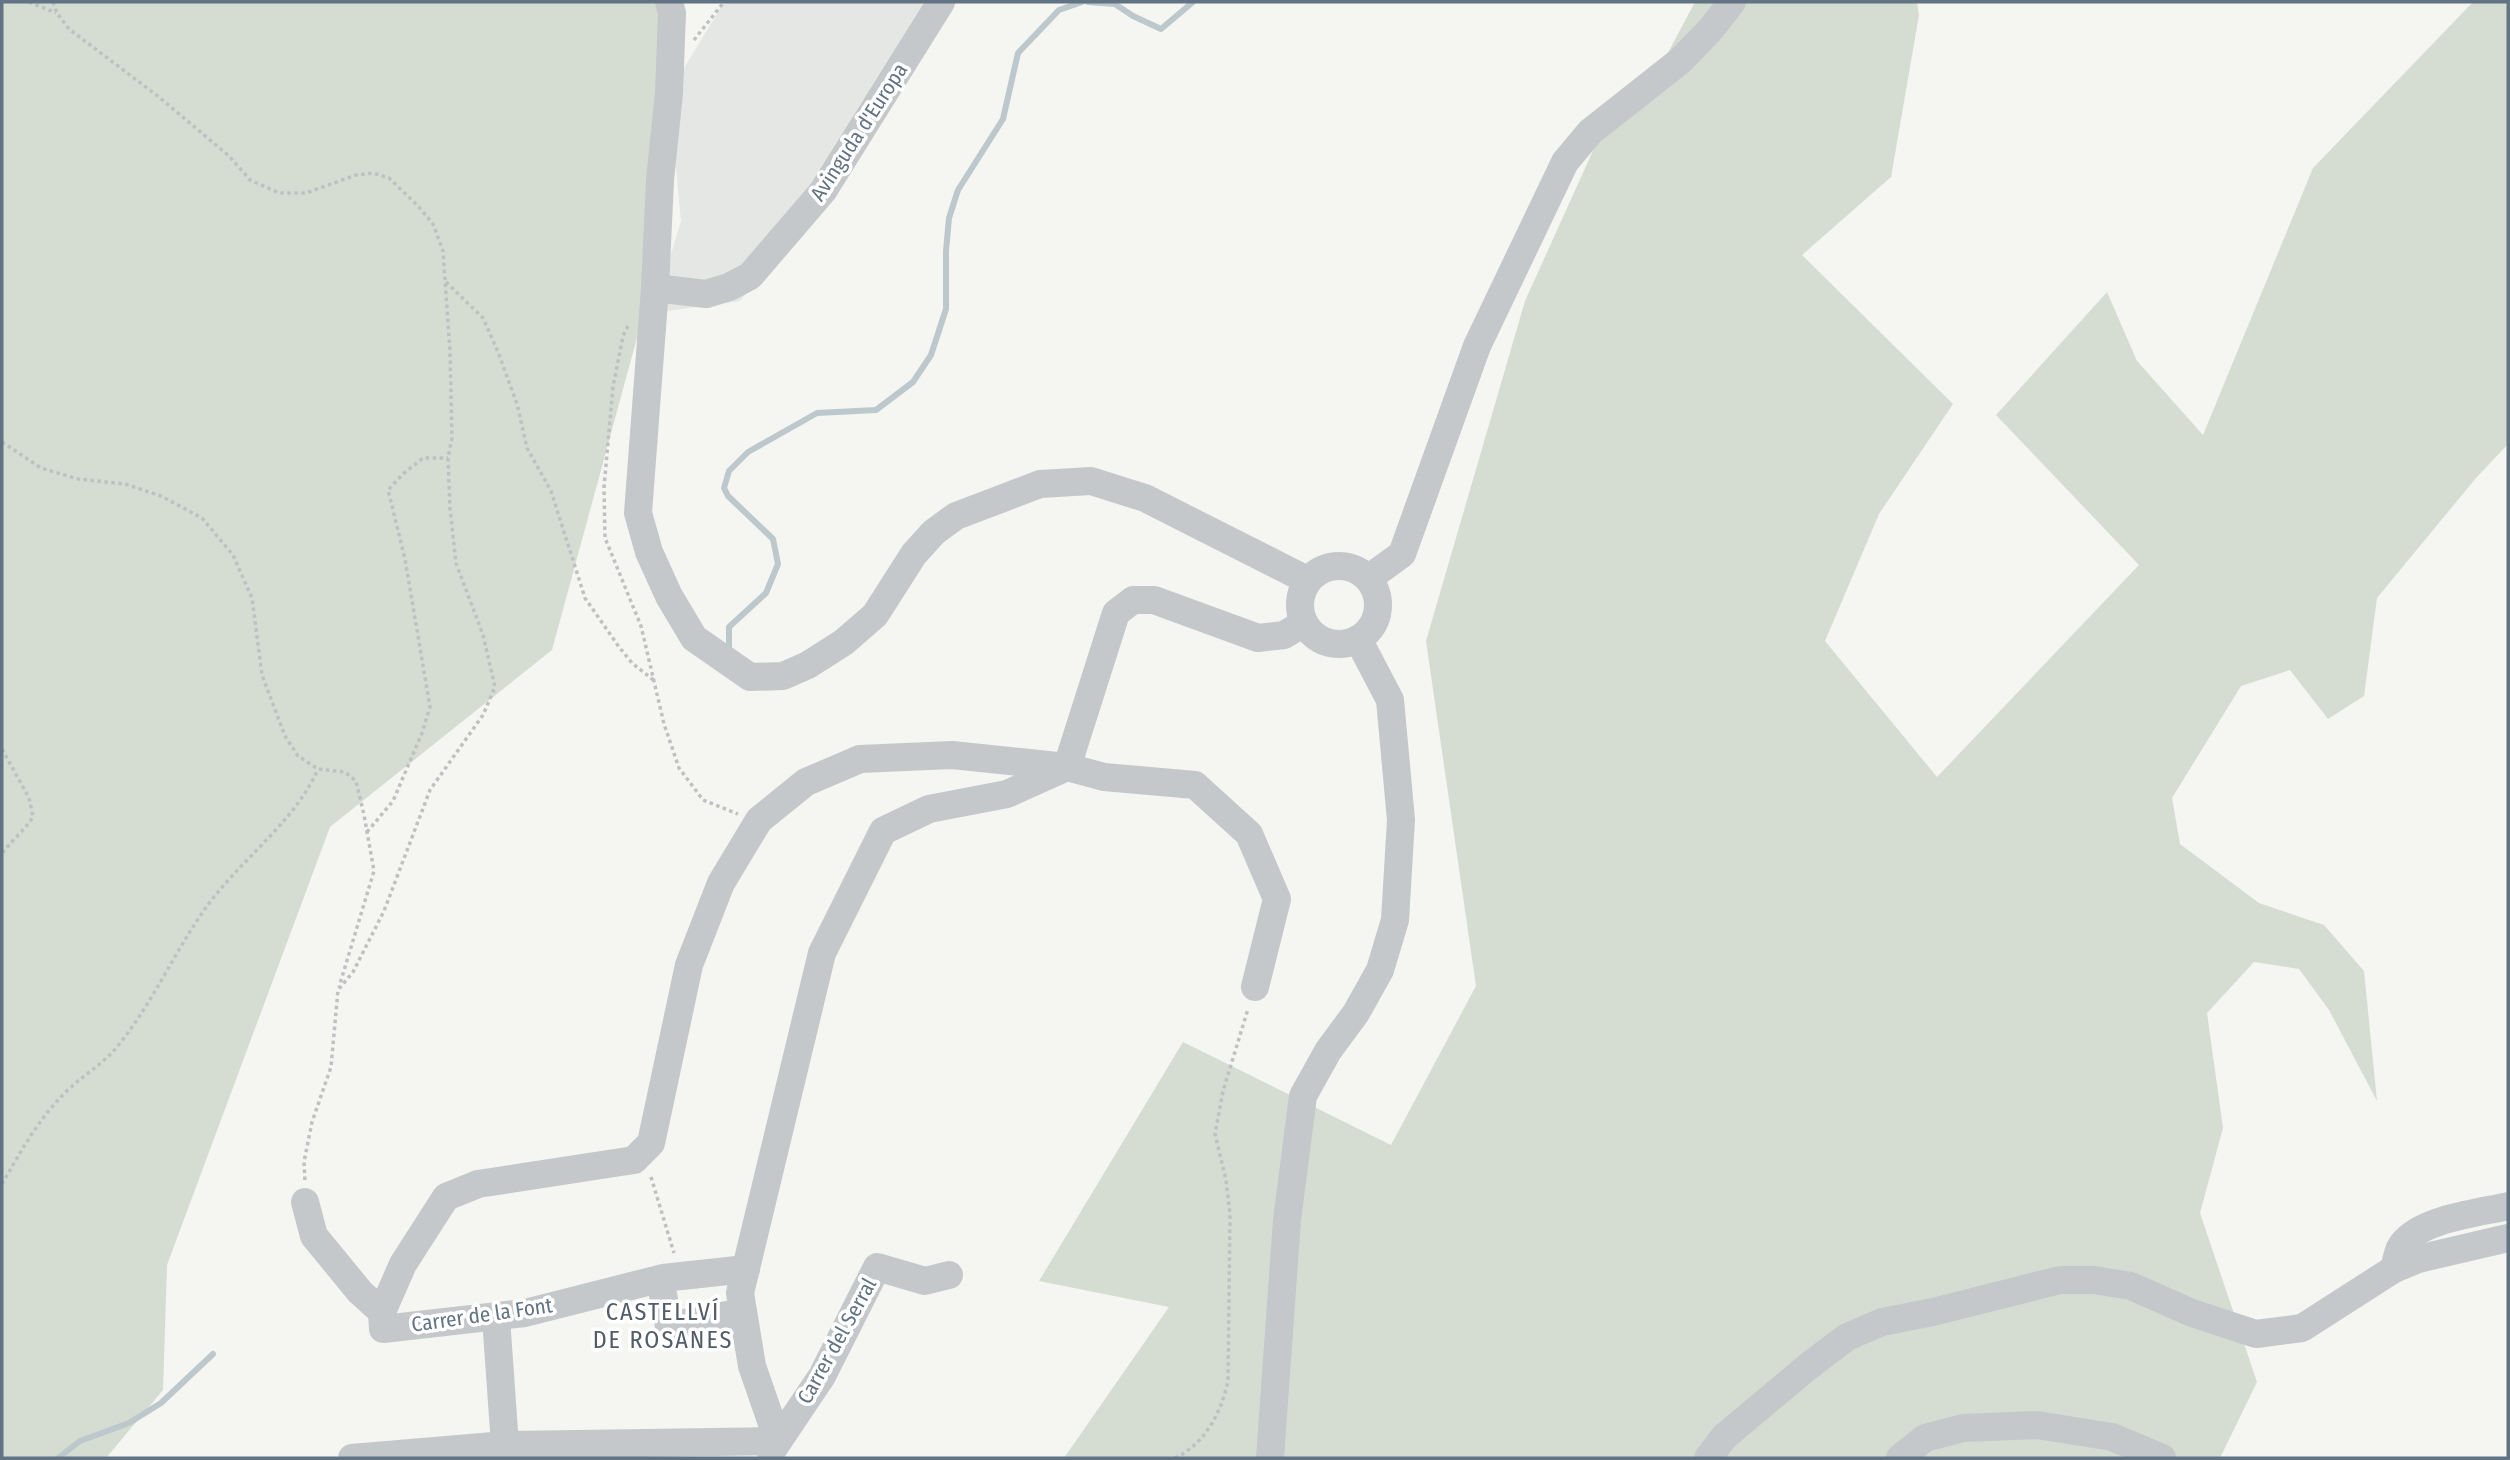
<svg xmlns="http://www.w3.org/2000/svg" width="2510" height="1460" viewBox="0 0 2510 1460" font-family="'Fira Sans Condensed',sans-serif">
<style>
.built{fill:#e5e7e4}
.green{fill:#d5ddd2}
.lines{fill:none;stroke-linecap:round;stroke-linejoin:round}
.stream{stroke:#bdc8cd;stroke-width:6}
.path{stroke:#bec0c2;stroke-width:3.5;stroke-dasharray:3.5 3.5;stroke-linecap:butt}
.minor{stroke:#c4c8cb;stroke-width:28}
.labels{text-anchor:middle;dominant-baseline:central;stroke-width:7;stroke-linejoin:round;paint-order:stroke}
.street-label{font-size:21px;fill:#627384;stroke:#fff}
.quarter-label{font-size:24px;letter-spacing:2px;fill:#515d68;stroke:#fff}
</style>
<rect width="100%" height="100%" fill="#f5f5f1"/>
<polygon class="built" points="724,2 943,2 870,142 740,301 653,313 681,221 669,93"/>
<g class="green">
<polygon points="2,2 668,2 668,224 552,650 330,827 167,1265 163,1390 106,1458 2,1458"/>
<polygon points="1695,2 1917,2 1919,15 1891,177 1802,255 1953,404 1879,514 1825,641 1937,777 2139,565 1996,415 2107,292 2137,361 2203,435 2313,168 2473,2 2508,2 2508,444 2476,478 2377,598 2364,696 2328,719 2290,670 2241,686 2172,798 2180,844 2259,903 2324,925 2364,971 2377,1101 2329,1010 2299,969 2254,962 2207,1013 2223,1128 2200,1213 2257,1382 2220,1458 1064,1458 1169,1307 1039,1281 1183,1042 1391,1145 1476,986 1426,641 1525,301 1596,144 1654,79"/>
</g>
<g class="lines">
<g class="stream">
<polyline points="1088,2 1115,4 1133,16 1161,29 1193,2"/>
<polyline points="729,648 729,627 766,593 778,564 773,539 728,496 724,488 729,471 748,452 817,413 876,410 913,382 931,355 946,309 946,251 949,218 958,190 1003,119 1018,53 1059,10 1082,2"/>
<polyline points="58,1458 80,1441 129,1423 161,1403 213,1354"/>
</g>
<g class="path">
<polyline points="29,2 56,13"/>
<polyline points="53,2 57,13 69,29 159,97 229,156 250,180 279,193 306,193 356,175 373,173 389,178 418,206 433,224 443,251 450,351 452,438 448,458 450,508 456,563 483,635 495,687 483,715 430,790 384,911 353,972 338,990 331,1067 312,1122 304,1162 305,1181"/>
<polyline points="694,40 724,2"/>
<polyline points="446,282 483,318 498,352 517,404 527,448 551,491 585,598 619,647 632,663 656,682"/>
<polyline points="628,326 623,336 613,387 604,487 605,538 641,626 664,724 679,768 703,800 738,814"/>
<polyline points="2,442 41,468 78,479 125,484 161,496 202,518 233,555 252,598 262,675 285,736 298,756 318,769 345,772 356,781 364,815 374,871 339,987"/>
<path d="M 2,749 L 29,798 L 33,817 C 24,831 11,841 2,854"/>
<polyline points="367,832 393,801 422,733 430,707 405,559 388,490 403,474 423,458 448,458"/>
<polyline points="651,1177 674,1253"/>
<path d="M 2,1184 C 21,1151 40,1116 69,1089 C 87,1072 104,1064 120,1043 C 158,996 180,938 218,892 C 251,852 297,817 318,769"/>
<path d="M 1175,1458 C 1205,1444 1221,1413 1228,1381 L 1230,1214 L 1226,1180 L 1215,1134 L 1223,1091 L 1248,1009"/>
</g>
<g class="minor">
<polyline points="669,2 672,13 669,93 660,180 655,288 638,513 649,552 669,596 694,638 750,677 783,676 808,665 844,642 875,615 914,554 934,532 956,516 1040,484 1091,481 1145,498 1307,580"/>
<polyline points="655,288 706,294 729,287 750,276 823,191 941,2"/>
<circle cx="1339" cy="605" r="39"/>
<polyline points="1369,578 1402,554 1477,346 1565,162 1590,132 1680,61 1711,29 1732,2"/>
<polyline points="305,1202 314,1236 360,1292 382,1312"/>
<polyline points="746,1269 663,1278 525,1313 383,1329 382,1312 403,1264 446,1197 478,1184 634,1160 651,1143 689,965 721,883 759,820 806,782 860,759 952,755 1067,767 1104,777 1195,785 1249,834 1277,899 1255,987"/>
<path d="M 2394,1269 C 2396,1263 2397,1254 2400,1248 C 2416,1219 2479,1213 2508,1206"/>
<polyline points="660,1279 669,1326 743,1312"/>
<polyline points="496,1318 505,1445"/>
<polyline points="778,1441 752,1366 740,1293 822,953 883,831 929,809 1007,794 1067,767 1116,613 1133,600 1154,600 1258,638 1284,635 1304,623"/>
<polyline points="771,1452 822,1376 877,1267 925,1281 949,1275"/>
<polyline points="352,1458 505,1445 778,1441"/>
<polyline points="1270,1458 1287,1220 1303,1096 1328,1051 1356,1013 1380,970 1395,920 1401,820 1390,700 1358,639"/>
<polyline points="1708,1458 1724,1437 1810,1365 1847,1337 1882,1322 1933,1312 2060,1280 2094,1280 2131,1286 2192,1313 2256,1334 2302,1328 2394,1269 2418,1259 2508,1238"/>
<polyline points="1900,1458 1925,1438 1963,1428 2037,1425 2112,1437 2162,1458"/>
</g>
</g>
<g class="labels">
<g class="street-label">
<text transform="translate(859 132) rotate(-57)">Avinguda d'Europa</text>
<text transform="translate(482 1315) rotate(-8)">Carrer de la Font</text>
<text transform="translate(837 1341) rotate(-61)">Carrer del Serral</text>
</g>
<g class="quarter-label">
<text x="663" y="1312">CASTELLVÍ<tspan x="663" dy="28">DE ROSANES</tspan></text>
</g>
</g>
<rect width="2510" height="1460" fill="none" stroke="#627384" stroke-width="7"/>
</svg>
